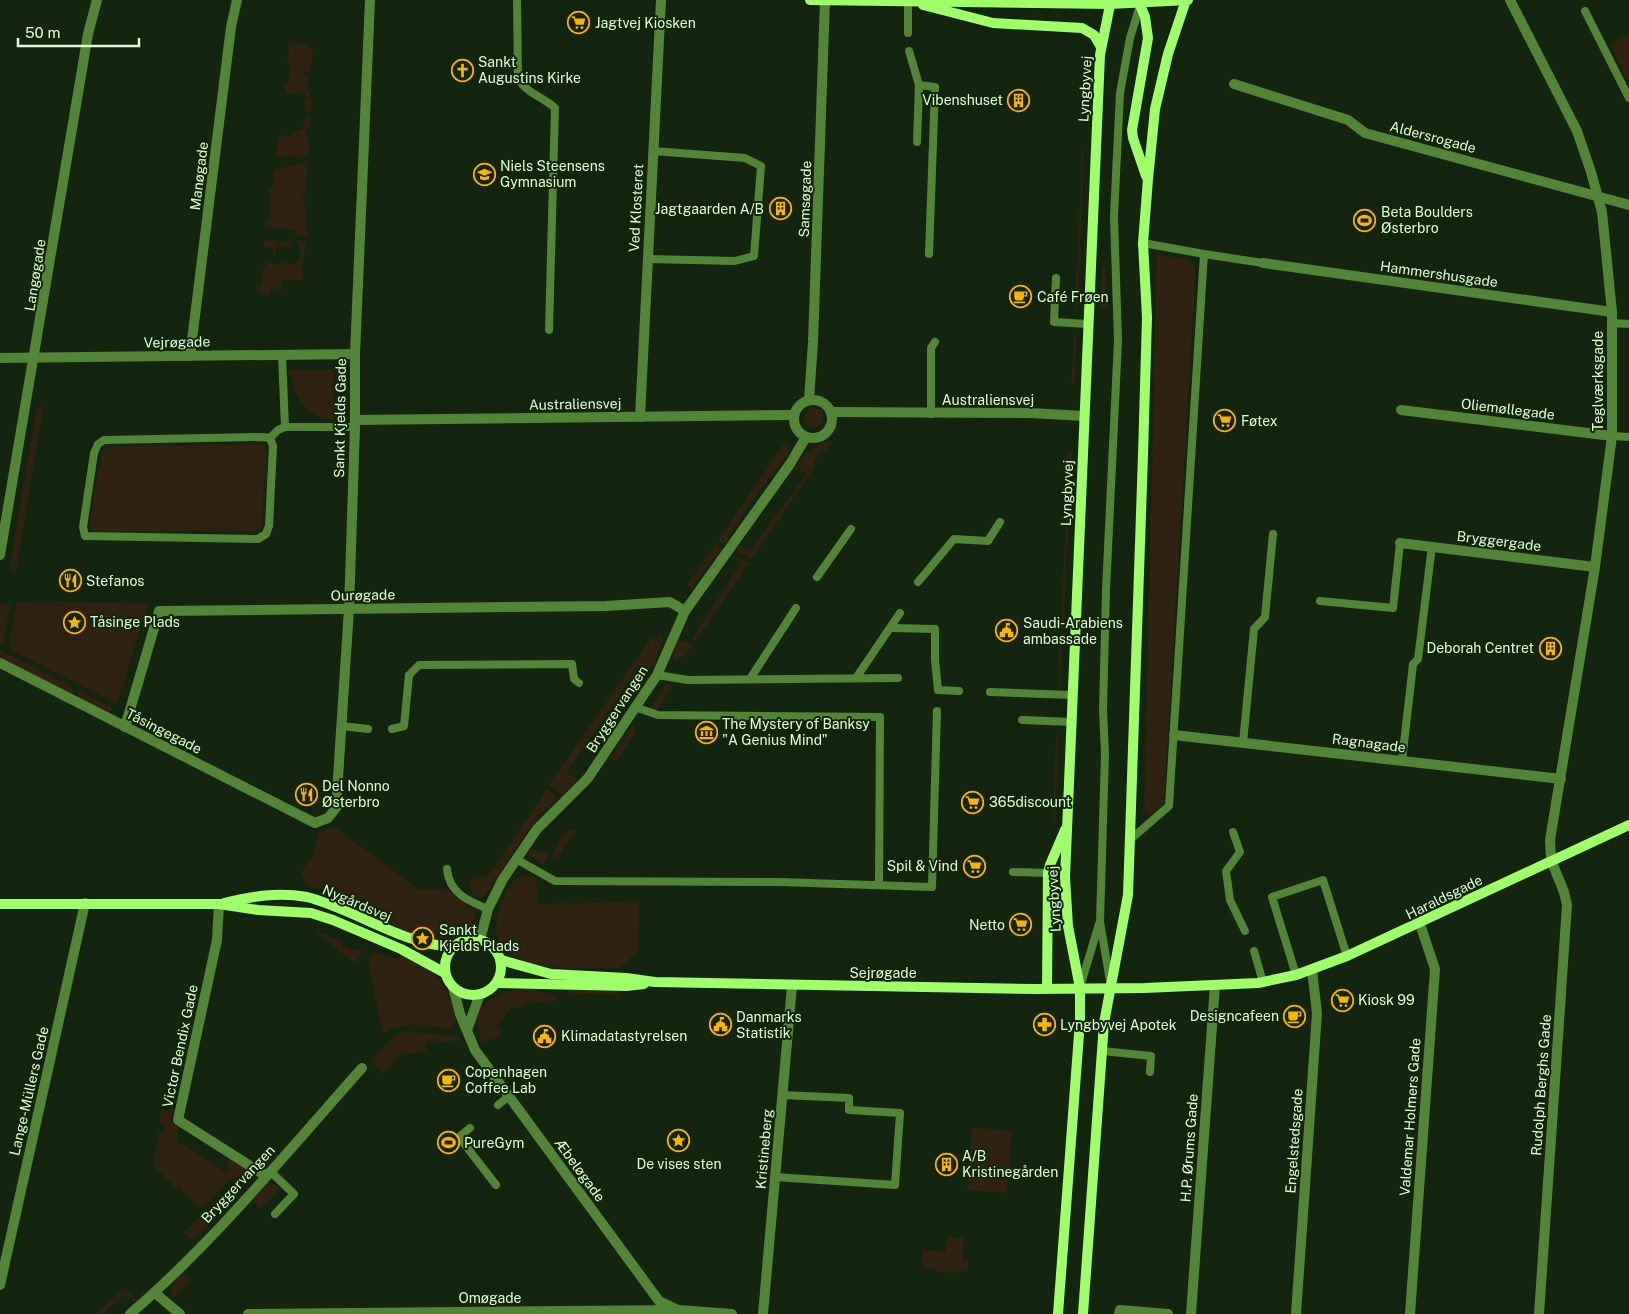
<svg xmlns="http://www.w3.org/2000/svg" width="1629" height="1314" viewBox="0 0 1629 1314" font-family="'Public Sans',sans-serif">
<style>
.green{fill:#302210}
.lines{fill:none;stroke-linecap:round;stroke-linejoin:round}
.lane{stroke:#528636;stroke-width:8}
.street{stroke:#528636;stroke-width:10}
.secondary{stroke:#9fff69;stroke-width:10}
.labels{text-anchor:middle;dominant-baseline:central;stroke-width:4;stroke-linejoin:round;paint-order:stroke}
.poi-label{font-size:14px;fill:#deffd2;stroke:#13250e;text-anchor:start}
.street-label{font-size:14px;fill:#deffd2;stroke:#13250e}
</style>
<rect width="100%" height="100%" fill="#13250e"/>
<g class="green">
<polygon points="1629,35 1629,85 1610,44"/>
<polygon points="289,44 309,45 313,52 310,72 304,71 303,74 309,76 307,86 312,101 310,113 306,113 303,101 307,98 305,94 300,91 297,95 287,93 284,85 285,82 290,82 291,65 287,64"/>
<polygon points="305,117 310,117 311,119 306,134 310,145 307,157 295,158 294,155 276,157 276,160 275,158 279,133 288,137 296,131 302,130"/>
<polygon points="1082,149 1084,151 1078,306 1075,308"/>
<polygon points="308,161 306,190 302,200 306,208 307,237 295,235 295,230 265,227 265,224 271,218 269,215 271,196 267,190 274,185 273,170"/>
<polygon points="264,240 293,242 288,247 277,246 276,255 274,256 272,248 263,246"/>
<polygon points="298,241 306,242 302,267 304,280 281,281 281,289 272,289 269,297 257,290 257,286 262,285 261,272 266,267 267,261 279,265 284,262 291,265 299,261 301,252"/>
<polygon points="1157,254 1189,260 1196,269 1164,801 1149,816 1144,811"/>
<polygon points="1102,265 1105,266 1107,308 1100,307"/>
<polygon points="1074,333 1076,335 1075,384 1071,386"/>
<path d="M 288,370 L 333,370 L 333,420 C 310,418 295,400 292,378 L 289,376 Z"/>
<polygon points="37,407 43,407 16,572 9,571"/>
<circle cx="814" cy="418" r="10"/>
<path d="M 833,441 L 825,452 L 822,450 L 813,463 L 816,465 L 752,559 L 737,551 L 738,546 L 751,550 C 769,523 789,499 807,473 L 795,468 C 805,453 814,444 833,441 Z"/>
<path d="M 785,442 L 788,444 L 790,451 C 768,482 742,510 725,545 L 718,540 Z"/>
<polygon points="261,444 266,449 262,526 257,531 94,531 89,525 101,456 106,447"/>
<polygon points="1069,450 1072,452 1060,687 1058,684"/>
<polygon points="715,544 723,549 713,558 691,589 687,585"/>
<polygon points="731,555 749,563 696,641 692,639 741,563 729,558"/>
<polygon points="17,602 148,603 117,704 13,651 9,644"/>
<polygon points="0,604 10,605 3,645 0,644"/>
<polygon points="659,635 663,638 654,665 649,668 640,665 566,773 577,779 562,795 549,785 650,639 655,639"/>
<polygon points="678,639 693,645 685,656 675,661 672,658"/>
<polygon points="0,650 72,687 73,695 0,657"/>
<polygon points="666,683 673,687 657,710 651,706"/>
<polygon points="78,690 112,708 109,713 78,697"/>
<polygon points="633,725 636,732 616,762 610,758"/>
<polygon points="1056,733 1059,738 1055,824 1053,822"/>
<polygon points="547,789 558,798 538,815 484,897 473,896 469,883 475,877 488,876"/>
<path d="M 334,827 L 420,890 L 445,889 L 473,910 L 476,916 C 455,956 413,936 381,922 C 369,917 356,913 345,907 C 341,904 339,898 335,896 C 327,890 315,888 306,884 L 301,873 L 313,855 L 319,832 Z"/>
<path d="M 573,829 L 576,831 L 556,859 L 553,857 C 555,845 560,833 573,829 Z"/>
<polygon points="531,850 544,854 547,850 548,857 543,865 529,856"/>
<path d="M 529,875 L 536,878 L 538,904 L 639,902 L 638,951 L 620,968 C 576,967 472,979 501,903 C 507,887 512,878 529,875 Z"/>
<polygon points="311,929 343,942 342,946 354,951 356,948 363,951 355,963"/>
<path d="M 373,952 L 398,959 L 400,955 C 411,960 425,965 434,974 C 443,982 464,1019 451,1029 C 427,1026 404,1019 383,1034 L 368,962 Z"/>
<path d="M 531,988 L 556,996 L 557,1001 L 527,1002 L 521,1008 L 512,1007 L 497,1026 L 502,1032 L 497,1038 L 482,1042 C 464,1002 499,991 531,988 Z"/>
<polygon points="568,989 618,991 618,995 568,994"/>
<polygon points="405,1032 458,1036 460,1041 427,1042 426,1051 400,1055 384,1074 370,1061 396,1034"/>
<path d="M 162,1107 L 165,1111 L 173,1109 L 171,1121 L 178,1126 L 177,1141 L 227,1173 L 229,1158 L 248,1170 L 244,1175 C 227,1177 216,1195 204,1207 L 199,1207 L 179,1187 L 177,1189 L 153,1165 L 159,1132 L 164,1133 L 166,1125 L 159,1123 Z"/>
<polygon points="972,1128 1012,1131 1007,1193 967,1190"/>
<polygon points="271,1182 280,1188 261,1209 252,1200 266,1183"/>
<polygon points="239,1183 246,1185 194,1240 183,1233 232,1186"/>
<polygon points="947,1237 964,1238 962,1260 969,1261 968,1270 953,1273 936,1272 935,1268 925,1268 921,1265 923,1250 946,1252"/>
<polygon points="180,1274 192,1279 173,1299 171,1289"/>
<polygon points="125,1288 137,1300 136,1302 124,1295 103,1314 97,1313"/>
</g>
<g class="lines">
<g class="lane">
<path d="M 517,0 L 518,78 C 526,93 543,97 555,108 L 549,330"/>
<polyline points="908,1 908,33"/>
<polyline points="1585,11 1629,98"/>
<polyline points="909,51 919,85 935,87 929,254"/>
<polyline points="917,142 919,85"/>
<polyline points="1204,254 1263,263"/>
<polyline points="648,259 735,261 754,256 761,166 745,158 653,151"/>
<polyline points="1056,278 1054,322 1088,324"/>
<polyline points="1612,323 1629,324"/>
<polyline points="282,355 285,427"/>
<polyline points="931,414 931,348 935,342"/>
<polyline points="1612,436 1629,437"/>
<polygon points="262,437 270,438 273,446 269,526 266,534 258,539 85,536 83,527 94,453 98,444 104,440"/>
<polyline points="270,438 278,430 285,427 355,427"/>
<polyline points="817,577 851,529"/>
<polyline points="918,582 954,539 988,541 1000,522"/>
<polyline points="1320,601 1393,608 1400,543"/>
<polyline points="891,628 935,629 935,660 938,690 959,691"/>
<polyline points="657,675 688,680 898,678"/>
<polyline points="856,678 900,613"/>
<polyline points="750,679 796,608"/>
<polyline points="990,692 1072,695"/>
<polyline points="635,707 658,715 880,717 879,884"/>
<polyline points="1022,720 1071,722"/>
<polyline points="342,726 368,729"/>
<polyline points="392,729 404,726 409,675 419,665 572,664 574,679 579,683"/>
<polyline points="1243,743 1254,629 1265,617 1273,534"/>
<polyline points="1402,761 1413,664 1418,659 1432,546"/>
<polyline points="1233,832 1240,852 1226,871 1230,900 1245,931"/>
<polyline points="1131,839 1169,806 1204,254 1143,243"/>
<polyline points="516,859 555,881 779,882 932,887 937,711"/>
<path d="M 447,869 C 449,893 468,901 488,909"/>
<polyline points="1013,872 1048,873"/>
<polyline points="1254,951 1263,982"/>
<polyline points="1296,975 1272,897 1323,880 1347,956"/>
<polyline points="1110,981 1100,922 1105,755 1103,710 1106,590 1118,341 1114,216 1120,93 1130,38 1141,2"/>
<polyline points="1080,987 1099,924"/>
<polyline points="1102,1051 1151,1056 1150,1072"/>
<polyline points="498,1105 509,1096"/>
<polyline points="470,1128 459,1137 496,1185"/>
<polyline points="270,1171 294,1194 275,1214"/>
<polyline points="775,1177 895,1185 900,1113 849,1110 849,1098 782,1095"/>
</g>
<g class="street">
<polyline points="1510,0 1577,131 1591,172 1602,212 1612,312 1612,436 1595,567 1550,840 1551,860 1564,892 1567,905 1539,1314"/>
<polyline points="1234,84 1348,120 1365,133 1629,205"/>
<polyline points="1263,263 1612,312"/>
<polyline points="190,356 231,27 237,0"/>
<polyline points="0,358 355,354"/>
<circle cx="813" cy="419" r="19"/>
<polyline points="809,400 813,342 825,0"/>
<polyline points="1401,410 1612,436"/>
<polyline points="831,412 1030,413 1084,416"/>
<polyline points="640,417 661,0"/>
<polyline points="355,420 794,415"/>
<polyline points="1400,543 1595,567"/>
<polyline points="0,555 88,34 97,0"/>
<polyline points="0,663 315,823 328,818 336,808 349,609 355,427 355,354 370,0"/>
<polyline points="125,727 159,611 606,606 670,602 685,611"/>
<polyline points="1174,735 1561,779"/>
<polyline points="219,904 217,940 178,1120 266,1176"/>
<polyline points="480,940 488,909 503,879 537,829 588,778 657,675 685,611 790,464 806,437"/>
<polyline points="453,987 460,1014 475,1050 659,1301 676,1309"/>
<polyline points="467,1030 480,994"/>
<polyline points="0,1285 85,903"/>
<polyline points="155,1293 180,1314"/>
<path d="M 130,1314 C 215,1241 287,1152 362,1068"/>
<polyline points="248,1314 679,1310 732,1314"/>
<polyline points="763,1314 792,986"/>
<polyline points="1119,1314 1120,1310 1168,1314"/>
<polyline points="1191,1314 1215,985"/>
<polyline points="1296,1314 1317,1013 1312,970"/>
<polyline points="1410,1314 1435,969 1420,924"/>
</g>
<g class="secondary">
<polyline points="810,0 1110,4 1188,0"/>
<polyline points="1138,0 1145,17 1148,38 1132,130 1133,138 1146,176"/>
<polyline points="923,5 993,23 1082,28 1094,35 1101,47"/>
<path d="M 224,903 C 253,896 278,892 307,897 C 359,911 398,943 453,947"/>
<polyline points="0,904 219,904 258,910 311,913 333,920 401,949 445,973"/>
<circle cx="473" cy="967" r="28"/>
<polyline points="501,960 551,974 626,978 655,982 1036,989 1145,988 1258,983 1296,975 1347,956 1629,825"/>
<polyline points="497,983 626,986 644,984"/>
<polyline points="1047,988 1048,873 1050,865 1065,830"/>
<polyline points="1058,1314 1080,1021 1080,988 1068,926 1065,877 1100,55 1111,0"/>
<polyline points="1083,1314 1104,1023 1128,895 1143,455 1147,317 1143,243 1148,179 1155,109 1168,54 1186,0"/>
</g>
</g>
<defs>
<symbol id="supermarket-ring" viewBox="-11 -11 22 22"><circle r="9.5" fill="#13250e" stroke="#fdb400" stroke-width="1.5"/><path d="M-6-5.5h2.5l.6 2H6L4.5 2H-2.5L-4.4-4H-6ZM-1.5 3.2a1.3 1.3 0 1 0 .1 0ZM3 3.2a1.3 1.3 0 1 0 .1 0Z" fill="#fdb400"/></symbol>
<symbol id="church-ring" viewBox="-11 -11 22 22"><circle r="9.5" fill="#13250e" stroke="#fdb400" stroke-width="1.5"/><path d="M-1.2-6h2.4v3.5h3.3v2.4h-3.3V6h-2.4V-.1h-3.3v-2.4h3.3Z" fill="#fdb400"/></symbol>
<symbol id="building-ring" viewBox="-11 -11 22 22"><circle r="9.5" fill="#13250e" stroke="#fdb400" stroke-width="1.5"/><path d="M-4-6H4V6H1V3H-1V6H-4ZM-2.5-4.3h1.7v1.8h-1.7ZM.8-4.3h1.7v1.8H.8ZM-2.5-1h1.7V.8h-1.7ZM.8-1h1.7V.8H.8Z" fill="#fdb400"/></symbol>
<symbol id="school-ring" viewBox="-11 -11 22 22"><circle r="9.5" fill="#13250e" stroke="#fdb400" stroke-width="1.5"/><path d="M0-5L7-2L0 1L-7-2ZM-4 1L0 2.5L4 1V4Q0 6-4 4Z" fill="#fdb400"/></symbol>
<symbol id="stadium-ring" viewBox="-11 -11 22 22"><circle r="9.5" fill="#13250e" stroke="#fdb400" stroke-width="1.5"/><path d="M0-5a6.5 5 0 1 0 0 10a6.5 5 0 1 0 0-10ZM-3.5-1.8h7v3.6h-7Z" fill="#fdb400"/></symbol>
<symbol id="cafe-ring" viewBox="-11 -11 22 22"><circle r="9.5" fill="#13250e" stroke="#fdb400" stroke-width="1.5"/><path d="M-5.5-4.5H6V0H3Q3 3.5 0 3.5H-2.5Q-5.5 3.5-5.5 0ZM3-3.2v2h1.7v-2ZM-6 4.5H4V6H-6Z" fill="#fdb400"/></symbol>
<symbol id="restaurant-ring" viewBox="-11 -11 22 22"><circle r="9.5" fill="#13250e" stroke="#fdb400" stroke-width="1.5"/><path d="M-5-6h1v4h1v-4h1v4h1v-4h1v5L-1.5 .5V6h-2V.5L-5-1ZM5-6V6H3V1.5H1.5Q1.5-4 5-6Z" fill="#fdb400"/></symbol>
<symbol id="sight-ring" viewBox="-11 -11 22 22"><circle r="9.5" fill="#13250e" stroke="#fdb400" stroke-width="1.5"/><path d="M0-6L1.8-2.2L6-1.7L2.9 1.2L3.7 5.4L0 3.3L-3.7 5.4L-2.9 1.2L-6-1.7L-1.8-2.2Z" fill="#fdb400"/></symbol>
<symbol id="civic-ring" viewBox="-11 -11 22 22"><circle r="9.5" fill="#13250e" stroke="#fdb400" stroke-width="1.5"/><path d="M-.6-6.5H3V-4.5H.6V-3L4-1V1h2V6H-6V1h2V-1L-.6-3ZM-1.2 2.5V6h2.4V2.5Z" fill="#fdb400"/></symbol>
<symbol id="museum-ring" viewBox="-11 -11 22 22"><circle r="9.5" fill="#13250e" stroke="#fdb400" stroke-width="1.5"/><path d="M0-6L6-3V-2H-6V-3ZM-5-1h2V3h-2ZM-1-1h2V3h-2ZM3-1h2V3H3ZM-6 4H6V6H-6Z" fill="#fdb400"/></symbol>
<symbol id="pharmacy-ring" viewBox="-11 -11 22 22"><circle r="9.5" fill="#13250e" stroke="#fdb400" stroke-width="1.5"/><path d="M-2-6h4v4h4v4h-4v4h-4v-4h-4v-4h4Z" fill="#fdb400"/></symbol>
</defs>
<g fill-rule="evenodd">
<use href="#supermarket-ring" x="566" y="10" width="25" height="25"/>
<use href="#church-ring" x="450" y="58" width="25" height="25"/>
<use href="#building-ring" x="1006" y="88" width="25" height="25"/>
<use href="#school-ring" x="472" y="162" width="25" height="25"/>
<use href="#building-ring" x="768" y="196" width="25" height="25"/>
<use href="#stadium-ring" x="1352" y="208" width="25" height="25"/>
<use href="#cafe-ring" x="1008" y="284" width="25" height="25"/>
<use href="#supermarket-ring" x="1212" y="408" width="25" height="25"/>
<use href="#restaurant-ring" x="58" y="568" width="25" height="25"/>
<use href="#sight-ring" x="62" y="610" width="25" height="25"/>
<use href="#civic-ring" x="994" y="618" width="25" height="25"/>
<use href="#building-ring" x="1538" y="636" width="25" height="25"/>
<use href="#museum-ring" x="694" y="720" width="25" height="25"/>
<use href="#restaurant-ring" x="294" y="782" width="25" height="25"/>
<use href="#supermarket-ring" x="960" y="790" width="25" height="25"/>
<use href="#supermarket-ring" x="962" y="854" width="25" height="25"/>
<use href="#supermarket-ring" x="1008" y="912" width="25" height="25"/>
<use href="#sight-ring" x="410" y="926" width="25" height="25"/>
<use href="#supermarket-ring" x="1330" y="988" width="25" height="25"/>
<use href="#cafe-ring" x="1282" y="1004" width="25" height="25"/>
<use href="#civic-ring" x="708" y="1012" width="25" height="25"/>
<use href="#pharmacy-ring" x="1032" y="1012" width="25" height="25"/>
<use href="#civic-ring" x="532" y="1024" width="25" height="25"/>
<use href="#cafe-ring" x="436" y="1068" width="25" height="25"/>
<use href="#sight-ring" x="666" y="1128" width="25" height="25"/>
<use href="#stadium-ring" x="436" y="1130" width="25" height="25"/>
<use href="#building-ring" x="934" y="1152" width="25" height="25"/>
</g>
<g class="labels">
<g class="poi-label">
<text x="595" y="23">Jagtvej Kiosken</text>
<text x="478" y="62">Sankt<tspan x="478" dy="16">Augustins Kirke</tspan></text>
<text x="1003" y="100" text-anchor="end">Vibenshuset</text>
<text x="500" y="166">Niels Steensens<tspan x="500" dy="16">Gymnasium</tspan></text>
<text x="764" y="209" text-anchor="end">Jagtgaarden A/B</text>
<text x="1381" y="212">Beta Boulders<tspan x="1381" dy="16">Østerbro</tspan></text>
<text x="1037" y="297">Café Frøen</text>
<text x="1241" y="421">Føtex</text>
<text x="86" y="581">Stefanos</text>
<text x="90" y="622">Tåsinge Plads</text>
<text x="1023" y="623">Saudi-Arabiens<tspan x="1023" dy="16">ambassade</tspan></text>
<text x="1534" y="648" text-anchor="end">Deborah Centret</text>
<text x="722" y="724">The Mystery of Banksy<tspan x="722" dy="16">"A Genius Mind"</tspan></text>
<text x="322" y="786">Del Nonno<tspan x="322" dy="16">Østerbro</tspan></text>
<text x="989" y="802">365discount</text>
<text x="958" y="866" text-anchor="end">Spil &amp; Vind</text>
<text x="1005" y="925" text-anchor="end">Netto</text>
<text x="439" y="930">Sankt<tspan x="439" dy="16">Kjelds Plads</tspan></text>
<text x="1358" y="1000">Kiosk 99</text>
<text x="1279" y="1016" text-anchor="end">Designcafeen</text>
<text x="736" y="1017">Danmarks<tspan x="736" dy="16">Statistik</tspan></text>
<text x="1060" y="1025">Lyngbyvej Apotek</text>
<text x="561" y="1036">Klimadatastyrelsen</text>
<text x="465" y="1072">Copenhagen<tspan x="465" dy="16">Coffee Lab</tspan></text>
<text x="464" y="1143">PureGym</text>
<text x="962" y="1156">A/B<tspan x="962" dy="16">Kristinegården</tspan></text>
<text x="679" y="1164" text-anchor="middle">De vises sten</text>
</g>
<g class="street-label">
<text transform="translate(1085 89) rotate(-87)">Lyngbyvej</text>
<text transform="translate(1433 137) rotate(15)">Aldersrogade</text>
<text transform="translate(199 176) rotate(-83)">Manøgade</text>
<text transform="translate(805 199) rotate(-88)">Samsøgade</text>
<text transform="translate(636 208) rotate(-87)">Ved Klosteret</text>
<text transform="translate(1439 274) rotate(8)">Hammershusgade</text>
<text transform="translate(35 275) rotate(-81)">Langøgade</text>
<text transform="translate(177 342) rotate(-1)">Vejrøgade</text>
<text transform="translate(1598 381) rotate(-90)">Teglværksgade</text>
<text x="988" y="400">Australiensvej</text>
<text transform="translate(575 404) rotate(-1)">Australiensvej</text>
<text transform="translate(1508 409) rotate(7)">Oliemøllegade</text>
<text transform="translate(340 418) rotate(-89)">Sankt Kjelds Gade</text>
<text transform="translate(1067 493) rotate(-88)">Lyngbyvej</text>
<text transform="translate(1499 541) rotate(7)">Bryggergade</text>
<text transform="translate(363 595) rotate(-1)">Ourøgade</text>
<text transform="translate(617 709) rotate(-57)">Bryggervangen</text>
<text transform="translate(164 731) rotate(27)">Tåsingegade</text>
<text transform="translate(1369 743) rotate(7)">Ragnagade</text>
<text transform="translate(1444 897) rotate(-26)">Haraldsgade</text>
<text transform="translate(1054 899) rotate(-93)">Lyngbyvej</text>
<text transform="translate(357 903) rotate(23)">Nygårdsvej</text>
<text x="883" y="973">Sejrøgade</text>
<text transform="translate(180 1046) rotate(-78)">Victor Bendix Gade</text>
<text transform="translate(1541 1085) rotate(-86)">Rudolph Berghs Gade</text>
<text transform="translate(29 1091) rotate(-77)">Lange-Müllers Gade</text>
<text transform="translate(1410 1117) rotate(-86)">Valdemar Holmers Gade</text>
<text transform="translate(1294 1141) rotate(-86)">Engelstedsgade</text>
<text transform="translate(1189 1148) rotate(-86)">H.P. Ørums Gade</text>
<text transform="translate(764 1149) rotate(-85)">Kristineberg</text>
<text transform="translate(580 1170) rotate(54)">Æbeløgade</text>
<text transform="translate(238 1184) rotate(-47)">Bryggervangen</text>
<text x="490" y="1298">Omøgade</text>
</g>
</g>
<path d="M18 38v8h121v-8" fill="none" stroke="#deffd2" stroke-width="2.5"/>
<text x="25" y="38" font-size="15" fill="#deffd2" stroke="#13250e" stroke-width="4" paint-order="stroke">50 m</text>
</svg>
